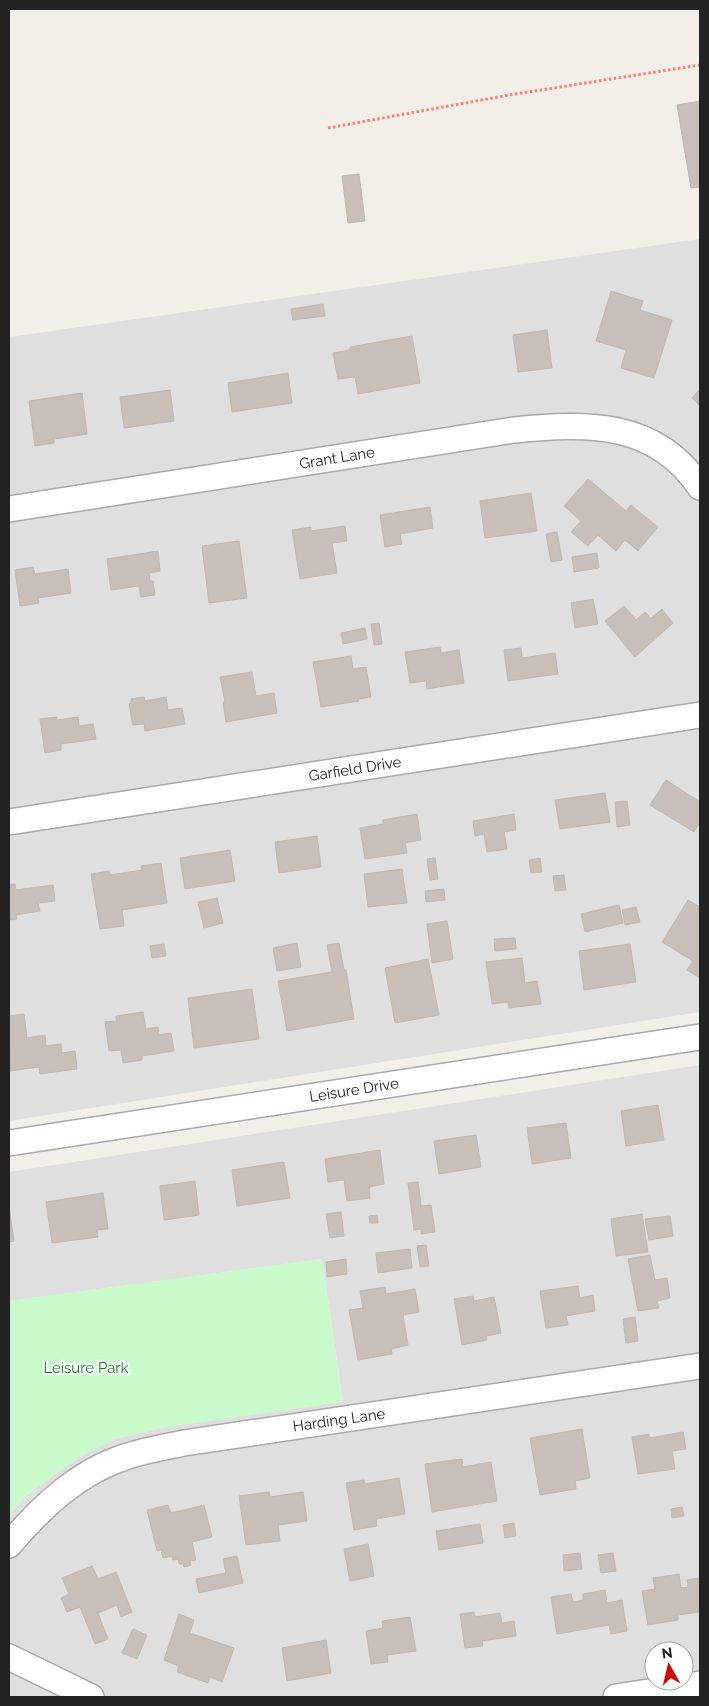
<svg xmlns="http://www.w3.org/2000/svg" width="709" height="1706" viewBox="0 0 709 1706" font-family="Raleway,sans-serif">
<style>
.residential{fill:#e0dfdf;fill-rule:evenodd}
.park{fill:#c8facc}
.building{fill:#c7bfb8;stroke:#c4b6ab}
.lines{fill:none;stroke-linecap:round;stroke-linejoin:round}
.street-casing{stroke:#a9a9a9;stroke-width:28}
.path{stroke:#fa8072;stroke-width:3;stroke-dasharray:2.5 2.5;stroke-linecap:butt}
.street{stroke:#fff;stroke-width:25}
.labels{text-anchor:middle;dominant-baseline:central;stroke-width:4.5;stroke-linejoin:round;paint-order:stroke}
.street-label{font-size:15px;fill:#222;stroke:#fff}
.park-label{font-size:15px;fill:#0c8416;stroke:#fff}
</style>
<rect width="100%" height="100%" fill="#f2efe9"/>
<g class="residential">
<polygon points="700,239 700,1012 9,1121 9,337"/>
<path d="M 700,1065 L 700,1697 L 9,1697 L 9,1515 L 27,1495 L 72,1462 L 111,1440 L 166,1427 L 343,1401 L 322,1259 L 9,1301 L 9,1172 ZM 654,1651 L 684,1651 L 684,1681 L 654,1681 Z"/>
</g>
<polygon class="park" points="322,1259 343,1402 166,1427 111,1440 72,1462 27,1495 9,1515 9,1301"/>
<g class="building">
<polygon points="700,101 700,187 691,188 677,105"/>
<polygon points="359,174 365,221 348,223 342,176"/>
<polygon points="611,291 643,301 640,310 672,320 654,378 621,368 626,350 596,341"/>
<polygon points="323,304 325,316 293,320 291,309"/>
<polygon points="547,330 552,368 518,372 513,335"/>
<polygon points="412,336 420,383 358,394 355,377 338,379 333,353 350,350 350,347"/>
<polygon points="288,373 292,403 232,412 228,383"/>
<polygon points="700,389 700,406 692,398"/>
<polygon points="170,390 174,421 124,428 120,397"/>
<polygon points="82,393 87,434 54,439 54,443 35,446 29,401"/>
<polygon points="588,479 626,511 631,505 658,527 638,551 625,540 616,551 598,535 588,546 571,532 581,521 564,506"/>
<polygon points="531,493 537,531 485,538 480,501"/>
<polygon points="430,507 433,528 400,534 402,544 385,547 380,515"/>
<polygon points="345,526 347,541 332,543 337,573 300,579 292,530 311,527 311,531"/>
<polygon points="557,532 562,560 551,562 546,534"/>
<polygon points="239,541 247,598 209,603 202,546"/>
<polygon points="158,551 160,571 149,573 150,581 153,581 155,595 141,597 139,586 111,590 107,559"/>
<polygon points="597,553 599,568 574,572 572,557"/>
<polygon points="33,567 35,574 68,569 71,593 38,598 39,603 20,606 15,570"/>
<polygon points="593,599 598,624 575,628 571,603"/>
<polygon points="624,606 636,620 645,612 651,618 662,609 673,623 635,657 605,621"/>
<polygon points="379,623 382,644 374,645 371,624"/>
<polygon points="365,628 367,639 343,644 341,633"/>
<polygon points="440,647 441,653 459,650 464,683 427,689 426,681 410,683 405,652"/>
<polygon points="521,648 522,658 555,653 558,674 508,681 504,650"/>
<polygon points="351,656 353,669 366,667 371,697 358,699 359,701 321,707 313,662"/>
<polygon points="252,672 256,696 274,693 277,713 226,722 223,702 225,702 220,677"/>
<polygon points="144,697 145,701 166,697 168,710 182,708 185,724 145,731 144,724 133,725 129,704 131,703 131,699"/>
<polygon points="57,717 57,720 78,717 79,726 93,724 96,739 61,744 61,750 45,753 40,719"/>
<polygon points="666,780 700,802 700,822 694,832 650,805"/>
<polygon points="605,793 610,822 560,829 555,800"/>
<polygon points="627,801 630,825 617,827 615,802"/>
<polygon points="417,814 421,840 405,843 407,853 365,859 360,828 383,824 383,820"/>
<polygon points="514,814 516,830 504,832 507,849 487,852 484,834 475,836 473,821"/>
<polygon points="317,836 321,867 279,873 275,842"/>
<polygon points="230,850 235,881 185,889 180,858"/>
<polygon points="435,858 438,879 430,880 427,859"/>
<polygon points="540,858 542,872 531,873 529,860"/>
<polygon points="161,863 167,903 122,910 124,926 100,929 91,874 109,871 110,875 142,870 141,866"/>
<polygon points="402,869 407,903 368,907 364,874"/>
<polygon points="564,875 566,890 555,891 553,876"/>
<polygon points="15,884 16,890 53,885 55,901 38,903 40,911 16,915 17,919 9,920 9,885"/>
<polygon points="444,889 445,900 426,902 425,891"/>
<polygon points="217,898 223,923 204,928 198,902"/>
<polygon points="688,900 700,907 700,978 687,970 693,961 662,942"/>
<polygon points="619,905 623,923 585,932 581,914"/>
<polygon points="636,907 640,922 625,925 622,910"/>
<polygon points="447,921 453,959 432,963 427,924"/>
<polygon points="515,938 516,949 495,951 494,939"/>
<polygon points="297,943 301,967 277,971 273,948"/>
<polygon points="339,943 344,970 346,970 354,1019 287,1031 278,981 332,972 327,945"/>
<polygon points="164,944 166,956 152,958 150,946"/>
<polygon points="630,944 636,982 584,990 579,951"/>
<polygon points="522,958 525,983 537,981 541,1004 509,1008 508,1002 492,1004 486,962"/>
<polygon points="428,959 439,1015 395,1023 385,968"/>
<polygon points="252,989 259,1039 194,1048 188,998"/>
<polygon points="143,1012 146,1029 158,1027 159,1035 171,1033 174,1051 142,1056 142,1060 123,1063 121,1050 109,1051 105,1022 117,1021 116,1016"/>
<polygon points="24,1014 27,1038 45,1035 46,1046 61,1044 62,1053 75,1051 77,1069 40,1074 39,1067 10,1071 9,1016"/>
<polygon points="658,1105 664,1140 626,1146 621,1111"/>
<polygon points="566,1123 571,1158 532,1164 527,1128"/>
<polygon points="476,1135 481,1167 439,1174 434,1141"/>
<polygon points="380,1150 384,1184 369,1187 370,1198 347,1201 344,1180 328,1182 325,1159"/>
<polygon points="284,1162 290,1198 237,1206 232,1170"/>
<polygon points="195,1181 199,1215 164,1220 160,1186"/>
<polygon points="418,1182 421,1206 431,1205 435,1232 421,1234 421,1229 414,1230 408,1183"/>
<polygon points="103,1193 108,1229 97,1230 98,1237 52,1243 46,1202"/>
<polygon points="9,1206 14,1241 9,1242"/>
<polygon points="341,1212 344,1236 330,1238 326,1214"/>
<polygon points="642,1214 648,1252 616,1256 611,1219"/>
<polygon points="377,1215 378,1223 370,1223 369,1216"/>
<polygon points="670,1216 673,1236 649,1240 645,1219"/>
<polygon points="426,1245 429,1266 420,1267 417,1246"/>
<polygon points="410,1249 412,1268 378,1273 376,1253"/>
<polygon points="650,1255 655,1280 667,1278 670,1298 657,1301 659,1308 638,1311 628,1259"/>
<polygon points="346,1259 347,1274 327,1277 326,1262"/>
<polygon points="578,1286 580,1298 593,1295 595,1311 566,1316 568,1325 546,1328 540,1291"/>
<polygon points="385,1287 386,1294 415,1289 419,1312 403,1315 408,1345 391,1349 392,1354 358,1360 349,1310 363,1308 360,1291"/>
<polygon points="473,1296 474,1301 494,1297 501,1333 486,1336 487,1340 462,1345 454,1299"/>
<polygon points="635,1317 638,1341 626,1343 623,1319"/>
<polygon points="582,1429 590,1478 575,1481 576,1489 540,1495 530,1438"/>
<polygon points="683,1432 686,1449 672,1451 675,1469 638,1474 632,1437 649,1434 650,1438"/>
<polygon points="462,1459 463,1467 491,1462 497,1501 432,1512 425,1464"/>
<polygon points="399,1478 405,1514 376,1519 377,1526 354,1530 346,1483 364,1480 365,1484"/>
<polygon points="269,1492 270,1497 303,1492 307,1521 278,1525 280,1541 246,1545 239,1496"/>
<polygon points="168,1505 171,1513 204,1505 212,1537 192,1542 196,1560 190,1561 191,1565 184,1567 183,1564 179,1564 178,1559 173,1560 172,1556 163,1558 161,1550 157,1551 147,1510"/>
<polygon points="682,1507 684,1516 672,1518 671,1509"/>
<polygon points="514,1523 516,1536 505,1538 503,1525"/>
<polygon points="480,1524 483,1543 439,1550 436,1531"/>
<polygon points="368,1544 374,1576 350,1581 344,1549"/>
<polygon points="580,1553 582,1569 564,1571 563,1555"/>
<polygon points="613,1553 616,1571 601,1573 598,1555"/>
<polygon points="237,1556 243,1583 199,1593 196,1579 226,1573 223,1559"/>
<polygon points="92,1566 98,1579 116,1572 132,1612 121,1617 117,1605 98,1613 108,1639 95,1644 80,1607 67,1612 61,1598 69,1594 62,1578"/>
<polygon points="679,1574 681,1588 688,1587 687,1580 700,1578 700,1612 678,1615 678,1620 648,1625 642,1591 655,1589 653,1578"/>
<polygon points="605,1590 607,1603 622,1600 627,1631 611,1634 609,1625 557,1634 551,1597 571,1594 573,1602 583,1600 583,1594"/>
<polygon points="474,1612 475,1617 500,1613 502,1623 514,1621 516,1636 482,1641 483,1646 465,1648 460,1614"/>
<polygon points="179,1614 194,1620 190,1633 234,1648 222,1682 210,1677 208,1683 177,1672 179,1666 164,1660"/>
<polygon points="410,1617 416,1651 387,1655 388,1662 371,1664 366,1631 383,1628 382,1621"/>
<polygon points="133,1629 147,1635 137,1659 122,1653"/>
<polygon points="326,1640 331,1673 287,1681 282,1648"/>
</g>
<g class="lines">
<defs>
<g id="street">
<path d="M 9,509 L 514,430 C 586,423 655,420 700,487"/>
<polyline points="9,822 700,715"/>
<polyline points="9,1143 700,1037"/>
<path d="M 9,1545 C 41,1507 79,1471 128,1456 C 146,1450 165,1447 184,1443 L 700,1366"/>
<polyline points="9,1657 91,1697"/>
<polyline points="616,1697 700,1684"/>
</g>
</defs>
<use href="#street" class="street-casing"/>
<polyline class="path" points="328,128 509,95 700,65"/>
<use href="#street" class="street"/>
</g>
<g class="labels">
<g class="street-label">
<text transform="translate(337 458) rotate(-9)">Grant Lane</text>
<text transform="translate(355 769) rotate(-9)">Garfield Drive</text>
<text transform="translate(354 1090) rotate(-9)">Leisure Drive</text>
<text transform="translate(339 1420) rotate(-8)">Harding Lane</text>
</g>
<g class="park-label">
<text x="86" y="1368">Leisure Park</text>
</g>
</g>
<rect width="709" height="1706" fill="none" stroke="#222222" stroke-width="20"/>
<g transform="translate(669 1666) rotate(352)"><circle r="24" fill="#ffffff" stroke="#a7a7a7"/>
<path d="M0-4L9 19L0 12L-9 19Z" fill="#d40000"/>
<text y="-8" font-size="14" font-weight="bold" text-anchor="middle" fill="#222222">N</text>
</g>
</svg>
